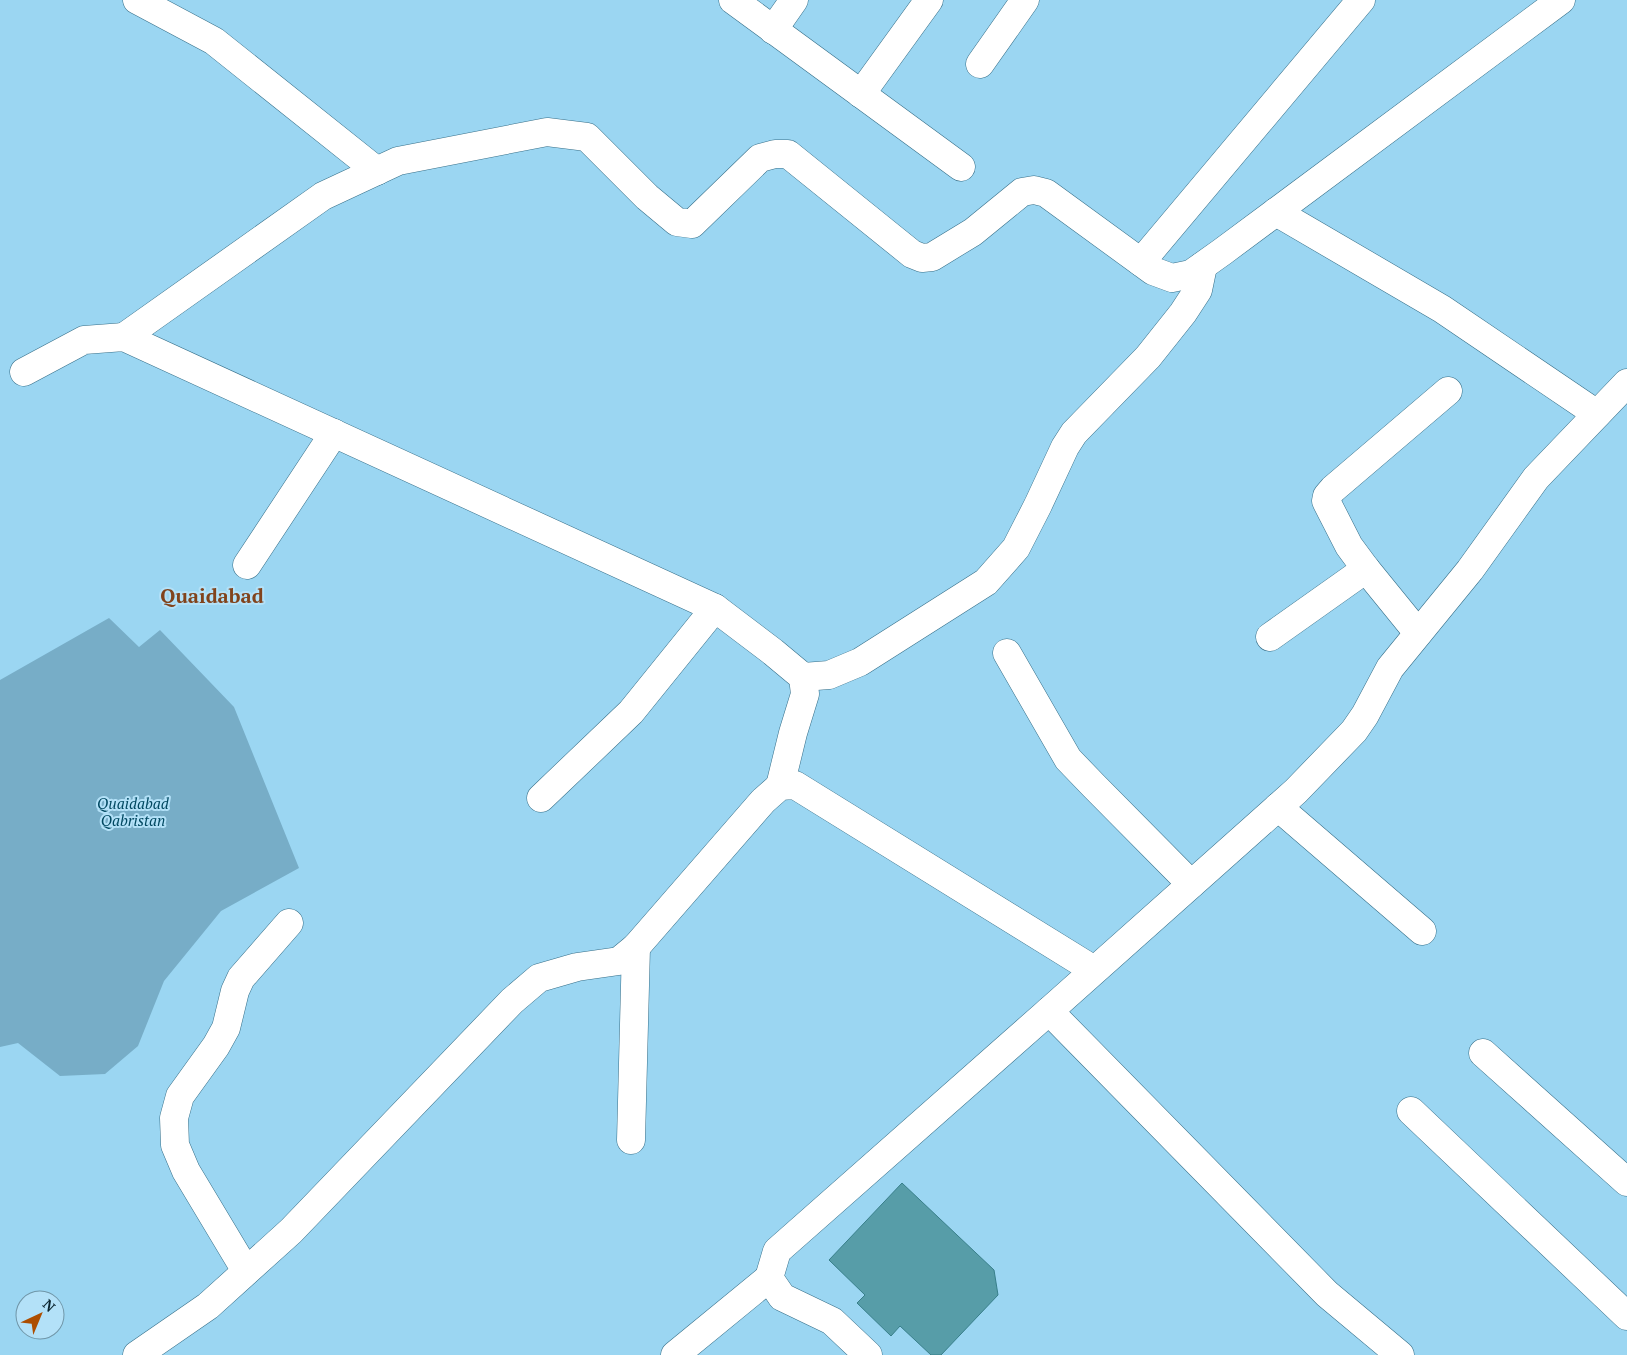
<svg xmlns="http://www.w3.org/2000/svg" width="1627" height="1355" viewBox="0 0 1627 1355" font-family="'PT Serif',serif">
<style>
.green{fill:#77adc7}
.building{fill:#579da8;stroke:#387f8a}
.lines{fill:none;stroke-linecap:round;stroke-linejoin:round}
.minor-casing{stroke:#366f89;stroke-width:29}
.minor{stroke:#fff;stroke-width:28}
.labels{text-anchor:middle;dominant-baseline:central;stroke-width:4;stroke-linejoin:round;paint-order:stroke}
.park-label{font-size:15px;font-style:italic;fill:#014861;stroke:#b3e1f8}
.district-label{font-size:20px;font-weight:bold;fill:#81431c;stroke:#b3e1f8}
</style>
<rect width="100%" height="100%" fill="#9bd6f2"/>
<polygon class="green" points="109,618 139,647 160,630 234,707 299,868 221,911 164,981 138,1046 105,1074 60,1076 18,1043 0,1047 0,680"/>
<polygon class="building" points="902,1183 994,1270 998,1295 941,1355 931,1355 900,1326 891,1336 857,1303 865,1295 829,1260"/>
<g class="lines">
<defs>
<g id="minor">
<polyline points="137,0 214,41 377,171"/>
<polyline points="733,0 961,167"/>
<polyline points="773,30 794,0"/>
<polyline points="980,64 1025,0"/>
<polyline points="861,94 929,0"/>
<polyline points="1276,212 1442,309 1597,414"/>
<polyline points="1141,262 1361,0"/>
<polyline points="124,337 323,196 398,161 547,132 587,137 647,197 677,222 692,224 760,158 775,154 788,154 912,254 922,258 932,257 973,232 1022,192 1034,190 1046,193 1153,271 1172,278 1191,274 1222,252 1561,0"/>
<polyline points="24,372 84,340 124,337 715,608 773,652 803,677 805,694 793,733 780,786"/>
<polyline points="247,565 334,433"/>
<polyline points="1418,633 1366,569 1349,546 1326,501 1327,496 1333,489 1448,391"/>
<polyline points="1270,637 1366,569"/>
<polyline points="1007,653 1068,759 1094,786 1191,884"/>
<polyline points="803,677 829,675 860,662 986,582 1016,548 1038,505 1065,447 1074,433 1148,357 1183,313 1198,290 1203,266"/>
<polyline points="541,798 631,712 715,608"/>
<polyline points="1278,807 1422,931"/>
<polyline points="1049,1011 1327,1294 1400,1355"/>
<polyline points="1483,1053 1627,1182"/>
<polyline points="1411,1111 1627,1316"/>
<polyline points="631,1140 636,947"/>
<polyline points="246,1271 186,1171 175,1145 174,1118 180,1096 216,1046 226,1028 235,991 241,978 289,923"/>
<polyline points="137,1355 208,1306 291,1231 512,1001 539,978 577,967 619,961 636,947 763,801 780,786 795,785 1094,970"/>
<polyline points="675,1355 769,1278"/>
<polyline points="868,1355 832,1321 782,1297 769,1278 777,1251 1049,1011 1296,791 1354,731 1365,715 1390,668 1470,570 1536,478 1627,383"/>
</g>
</defs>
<use href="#minor" class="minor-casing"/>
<use href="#minor" class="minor"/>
</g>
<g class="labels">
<g class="park-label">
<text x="133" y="803">Quaidabad<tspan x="133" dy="17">Qabristan</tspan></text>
</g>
<g class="district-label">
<text x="212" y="595">Quaidabad</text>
</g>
</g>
<g transform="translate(40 1315) rotate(44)"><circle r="24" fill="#b3e1f8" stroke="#7096a8"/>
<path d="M0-4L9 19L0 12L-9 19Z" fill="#ad4e00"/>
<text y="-8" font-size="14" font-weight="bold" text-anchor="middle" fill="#0c252f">N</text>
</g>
</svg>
